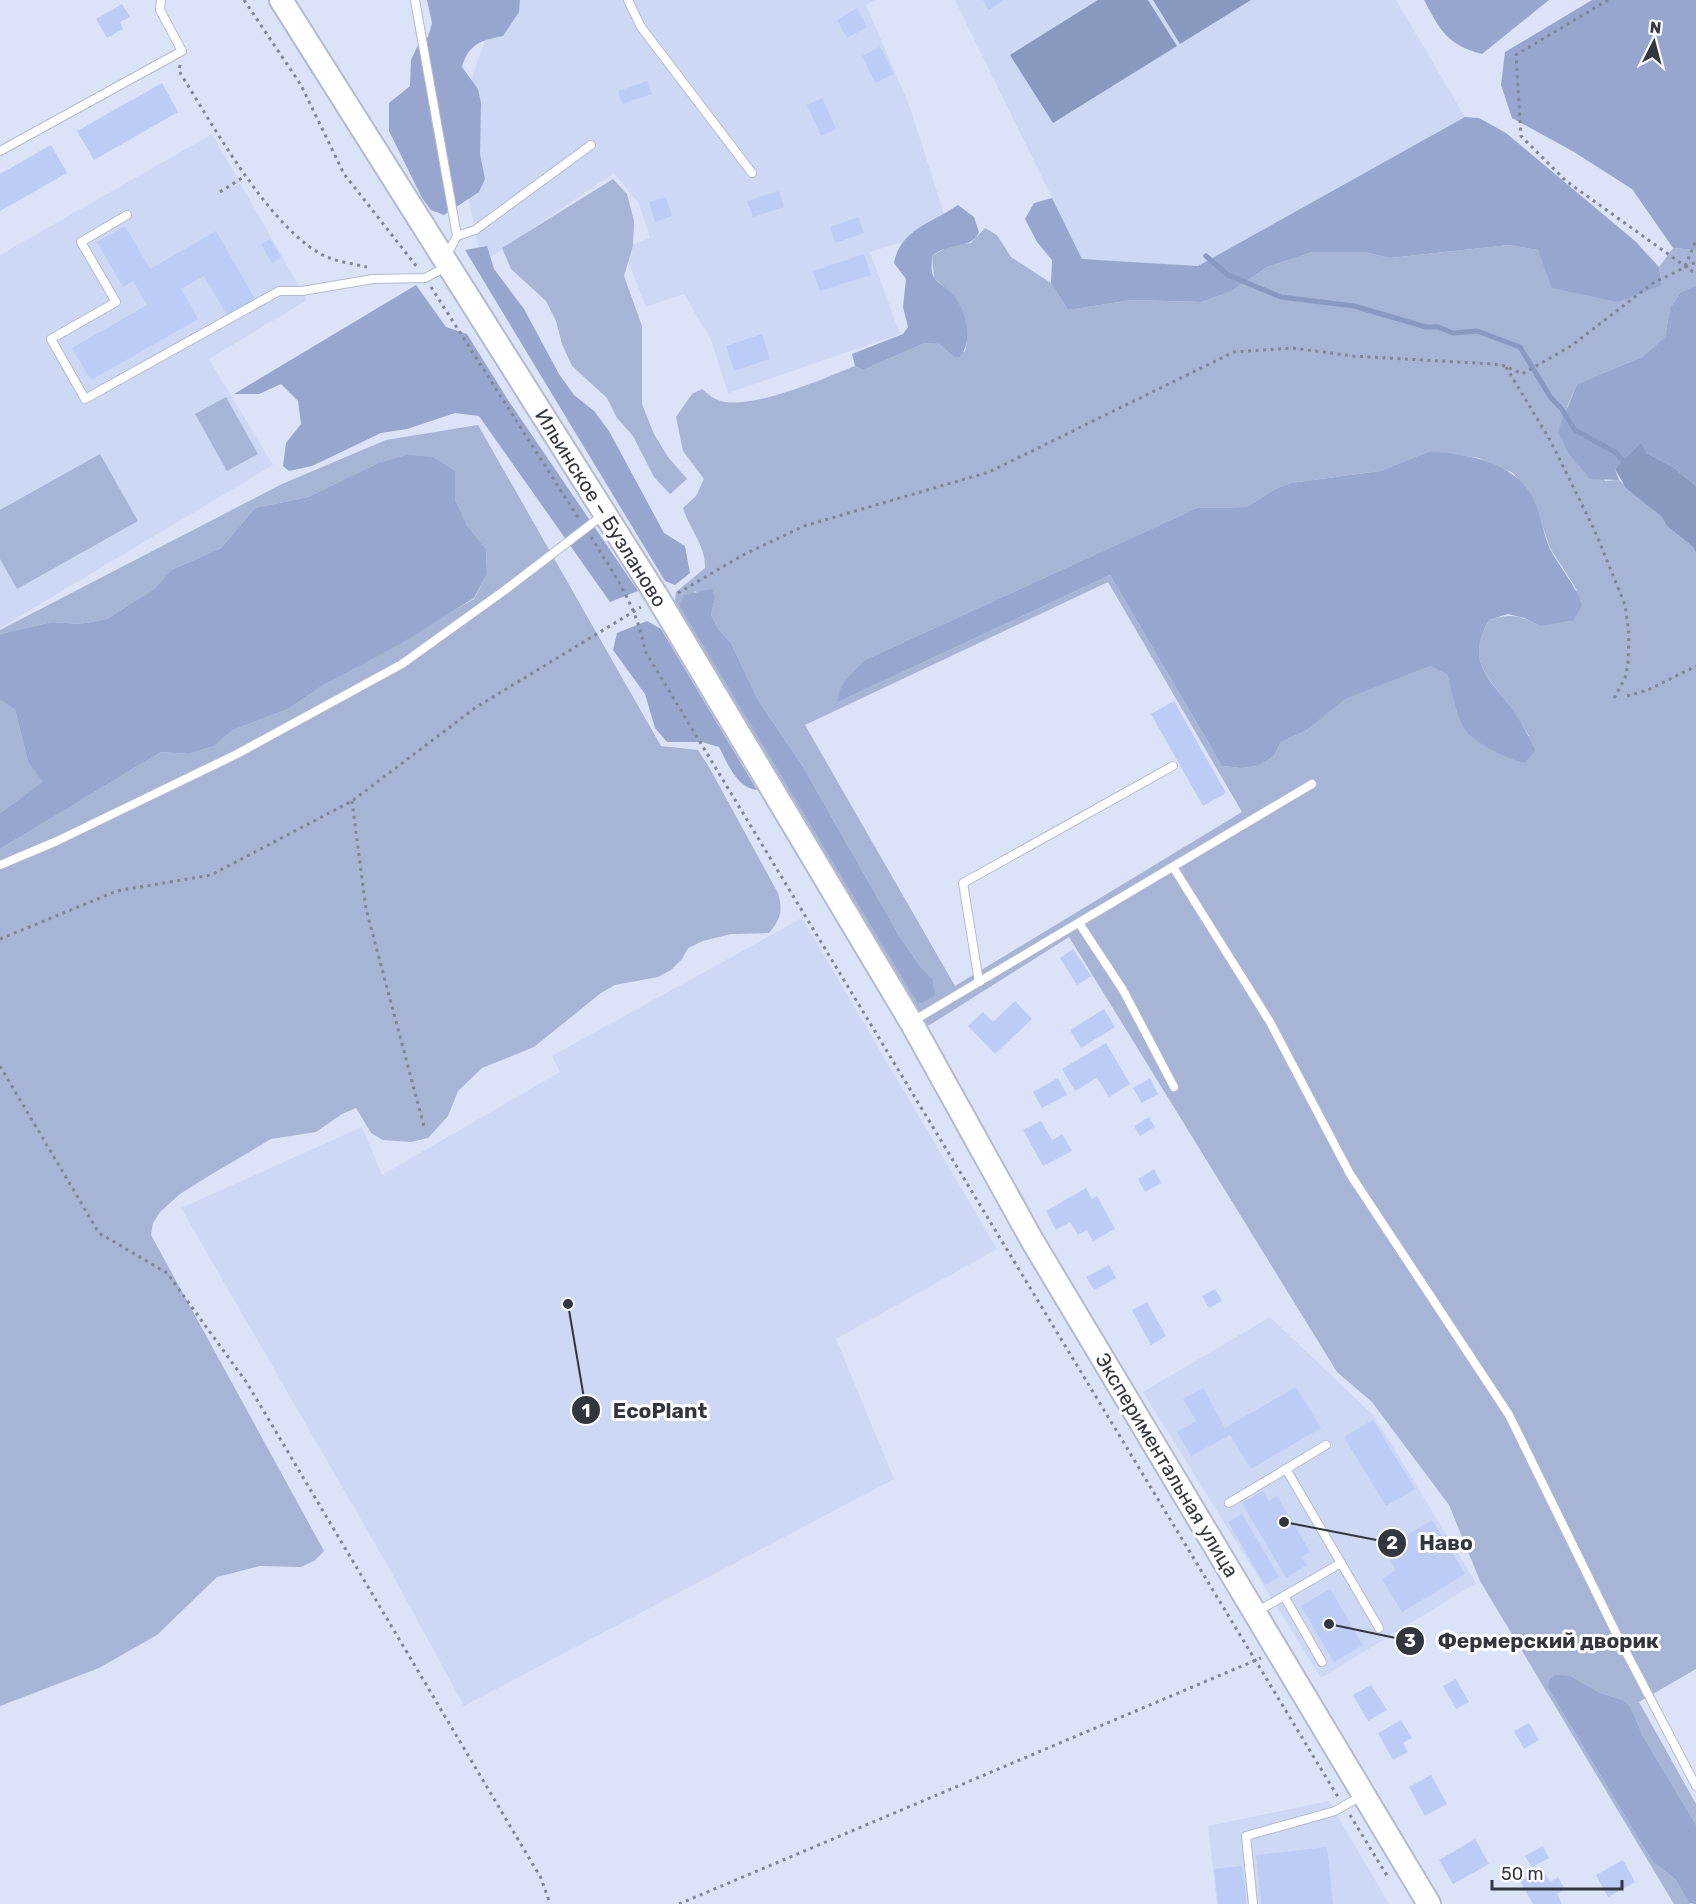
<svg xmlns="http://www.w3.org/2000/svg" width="1696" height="1904" viewBox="0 0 1696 1904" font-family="Rubik,sans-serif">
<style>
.built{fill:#cdd8f4}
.green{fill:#a8b4d6;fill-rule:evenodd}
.forest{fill:#98a6cf}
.water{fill:#8a97bf}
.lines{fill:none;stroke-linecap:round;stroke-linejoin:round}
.stream{stroke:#8a97bf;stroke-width:5}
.building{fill:#bdccf6}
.lane-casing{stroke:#b3bbd0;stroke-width:10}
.secondary-casing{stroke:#b3bbd0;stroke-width:26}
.path{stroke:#808694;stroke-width:3;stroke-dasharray:3 4.5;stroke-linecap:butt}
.lane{stroke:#fff;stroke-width:8}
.secondary{stroke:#fff;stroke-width:22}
.labels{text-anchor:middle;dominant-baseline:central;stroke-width:6;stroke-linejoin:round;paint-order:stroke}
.street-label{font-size:20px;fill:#32363e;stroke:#fff}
.leader{fill:none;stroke:#32363e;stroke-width:2}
.callout-dot{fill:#32363e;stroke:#fff;stroke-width:2}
.mark-label{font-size:18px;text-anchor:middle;font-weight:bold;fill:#fff}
.callout-label{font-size:21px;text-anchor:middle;font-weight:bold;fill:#32363e;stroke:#fff;stroke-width:6;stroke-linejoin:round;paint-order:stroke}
</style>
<rect width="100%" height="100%" fill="#dbe3f9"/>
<g class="built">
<polygon points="499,0 875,0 866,5 910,107 948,227 870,252 900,334 728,393 711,340 684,294 646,307 623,248 650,238 639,204 614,173 482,263 464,176 465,98"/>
<polygon points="955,0 1396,0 1465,117 1198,266 1082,259"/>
<polygon points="212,134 307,300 209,359 273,465 0,628 0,255"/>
<polygon points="802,918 997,1249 836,1339 894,1479 464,1706 389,1568 181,1208 362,1127 382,1175 560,1072 552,1056"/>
<polygon points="1270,1317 1374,1416 1476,1583 1321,1678 1143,1392"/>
<polygon points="1329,1801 1389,1904 1217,1904 1208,1826"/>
</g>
<g class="green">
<polygon points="613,179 627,194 634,221 633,246 624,276 642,326 642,404 654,434 668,457 687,479 670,494 654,477 633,436 617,418 607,398 572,366 562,344 556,321 546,301 511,269 502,248"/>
<path d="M 985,228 L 997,235 L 1011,257 L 1051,283 L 1068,310 L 1132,300 L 1201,302 L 1230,292 L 1267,267 L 1313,252 L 1364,252 L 1390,258 L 1509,245 L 1538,250 L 1662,285 L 1659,267 L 1673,248 L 1696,250 L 1696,285 L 1680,293 L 1670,308 L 1665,337 L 1642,357 L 1577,384 L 1567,407 L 1605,481 L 1619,480 L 1661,516 L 1667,526 L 1693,547 L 1696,553 L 1696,1669 L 1639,1702 L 1696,1804 L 1696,1825 L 1643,1736 L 1630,1706 L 1623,1700 L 1600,1693 L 1571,1676 L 1548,1688 L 1652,1861 L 1676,1880 L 1690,1904 L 1674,1904 L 1480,1581 L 1449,1505 L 1372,1402 L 1337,1372 L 1069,937 L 928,1026 L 674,606 L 676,592 L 705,568 C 706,546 689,528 683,508 L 696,496 L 704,479 L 683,451 L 676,417 L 692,394 L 702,389 C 707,393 712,398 718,400 C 748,412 825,378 855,366 L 863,370 L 925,343 L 939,344 L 954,357 L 965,351 C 973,321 956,296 934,278 L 932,256 L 951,245 L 971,243 ZM 1430,451 L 1479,458 L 1513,473 L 1534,500 L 1550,548 L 1577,590 L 1540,626 C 1519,615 1512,613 1489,620 C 1465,663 1489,676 1511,708 C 1518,717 1523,727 1529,736 L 1475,739 L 1463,727 L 1447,675 L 1431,666 L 1344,699 L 1307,730 L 1281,742 L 1274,756 L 1258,766 L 1241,768 L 1222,766 L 1110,575 L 838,702 L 867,659 L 1197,508 L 1247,507 L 1275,489 L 1291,483 L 1380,471 ZM 1108,582 L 1242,812 L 955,986 L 805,725 ZM 694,591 L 715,598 L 711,615 L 719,630 L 731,643 L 758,700 L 802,765 L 900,937 L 920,966 L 932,978 L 917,1002 Z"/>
<polygon points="226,397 258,454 227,471 195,414"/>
<path d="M 478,425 L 661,746 L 698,750 L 709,767 L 778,893 C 783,910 781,919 769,933 L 731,934 L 703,941 L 688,948 L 682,959 L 671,970 L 658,977 L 615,985 L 601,993 L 534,1047 L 482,1068 L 458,1091 L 448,1116 L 428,1138 L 411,1142 L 383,1140 L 371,1133 L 356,1108 L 342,1114 L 316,1132 L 271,1139 L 207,1177 L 180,1194 L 160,1212 L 153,1223 L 151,1235 L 324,1551 L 314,1561 L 301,1567 L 260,1566 L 217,1577 L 157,1635 L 99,1668 L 0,1706 L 0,849 L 161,752 L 189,754 L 214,746 L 233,730 L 288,709 L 325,684 L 474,599 L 487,574 L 486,549 L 467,525 L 455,499 L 455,471 L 406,455 L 380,462 L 308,497 L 255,508 L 221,548 L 171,570 L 154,589 L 107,619 L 80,624 L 52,622 L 0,634 L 0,630 L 282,484 L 386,440 Z"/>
<polygon points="100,454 138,521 17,589 0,559 0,510"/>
<polygon points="0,700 15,710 28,762 44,782 0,813"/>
</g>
<g class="forest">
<path d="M 427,0 L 520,0 L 519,12 L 503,36 C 482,40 468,44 462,67 L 478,89 L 481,103 L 480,154 L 485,179 L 479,192 L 444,215 L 431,210 L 422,198 L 389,131 L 389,103 L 410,86 L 411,60 L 417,47 L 428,37 L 432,23 Z"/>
<path d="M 1424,0 L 1549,0 L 1482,54 C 1447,45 1440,30 1424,0 Z"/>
<polygon points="1592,0 1696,0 1696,250 1673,248 1632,189 1574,152 1512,118 1501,85 1505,52"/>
<polygon points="1465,117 1479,118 1506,133 1635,241 1659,267 1662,285 1618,302 1552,288 1538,250 1509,245 1390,258 1364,252 1313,252 1267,267 1230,292 1201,302 1132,300 1068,310 1051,283 1052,260 1037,242 1025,219 1034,203 1052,198 1082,259 1198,266"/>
<path d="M 958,205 L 974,217 L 979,232 C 972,250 950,241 932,256 C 932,263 930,273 935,279 C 940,285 948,288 953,295 C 966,311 974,339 960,357 L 954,357 L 939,344 L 925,343 L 863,370 L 855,366 L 852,354 L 903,334 L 908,327 L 903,307 L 906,279 L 894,263 C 900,229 934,222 958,205 Z"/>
<polygon points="487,246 494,269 524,309 559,374 574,395 594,411 609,431 664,533 685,546 690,573 675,585 665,581 465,250"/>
<polygon points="416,285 446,327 467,334 508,400 638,591 610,602 479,416 455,413 407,429 381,433 312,466 289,471 283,466 286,443 301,424 298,401 281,384 259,394 234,394"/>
<polygon points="1696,285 1696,486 1673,467 1646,453 1615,469 1619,480 1590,479 1569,454 1558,431 1577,384 1642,357 1665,337 1670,308 1680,293"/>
<path d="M 1430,451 C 1469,455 1515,461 1534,500 C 1541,515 1543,533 1550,549 C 1560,568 1575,584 1582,605 L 1574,620 L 1540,626 L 1524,618 L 1508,614 L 1489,620 C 1466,661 1487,676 1510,706 C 1520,719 1528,735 1535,750 L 1525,763 C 1507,759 1470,742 1462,725 C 1455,709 1452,691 1447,675 L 1431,666 L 1345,699 L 1307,730 L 1281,742 L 1274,756 L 1258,766 L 1241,768 L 1222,766 L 1110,575 L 838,702 C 837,684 855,671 867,659 L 1197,508 L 1247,507 L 1275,489 L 1291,483 L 1380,471 Z"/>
<polygon points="406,455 433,457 455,471 455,499 467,525 486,549 487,574 474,598 400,644 325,684 288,709 233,730 214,746 189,754 161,752 0,849 0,813 43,782 28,762 15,710 0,700 0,634 52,622 80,624 107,619 154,589 171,570 221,548 255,508 308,497 380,462"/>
<polygon points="712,589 715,598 711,615 719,630 731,643 758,700 802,765 900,937 920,966 932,978 935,995 922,1003 917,1002 680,606 684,595"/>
<path d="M 647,621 L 661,629 L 757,790 C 737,788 728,764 719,747 L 702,742 L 667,742 L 655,728 L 645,694 L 613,650 L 617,633 Z"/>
<polygon points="1555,1675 1571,1676 1600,1693 1623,1700 1630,1706 1643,1736 1696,1825 1696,1904 1689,1903 1676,1880 1652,1861 1548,1688 1549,1680"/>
</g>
<g class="water">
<polygon points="1098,0 1148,0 1177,46 1053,123 1010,55"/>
<polygon points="1153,0 1251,0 1180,44"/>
<polygon points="1641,443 1646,453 1673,467 1696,486 1696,553 1693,547 1667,526 1661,516 1626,488 1615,469"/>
</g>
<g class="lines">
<polyline class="stream" points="1206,256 1228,275 1281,297 1354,306 1426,327 1438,327 1453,333 1477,331 1520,347 1551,398 1561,408 1575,430 1615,452 1626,464"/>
</g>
<g class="building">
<polygon points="983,0 1004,0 989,10"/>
<polygon points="122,4 130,17 120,22 123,29 107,38 96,19"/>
<polygon points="857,8 867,27 847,38 837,20"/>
<polygon points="880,47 894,74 875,83 862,56"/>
<polygon points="647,81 652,94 622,104 618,91"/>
<polygon points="162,83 178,112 94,160 77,131"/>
<polygon points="822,98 836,129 821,136 807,105"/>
<polygon points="51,145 67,173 0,211 0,174"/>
<polygon points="779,191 784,207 753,217 747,201"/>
<polygon points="666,197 672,216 655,222 649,202"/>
<polygon points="858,217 864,233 835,243 830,227"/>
<polygon points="125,226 150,269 216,231 255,299 227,315 204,276 181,289 198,319 91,380 72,348 147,305 133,281 123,287 97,242"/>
<polygon points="270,239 281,257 272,263 261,244"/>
<polygon points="864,254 871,275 820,291 813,271"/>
<polygon points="762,334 770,359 734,371 726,346"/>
<polygon points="1174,701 1226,793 1203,806 1151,714"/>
<polygon points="1073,949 1091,976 1077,985 1060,958"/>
<polygon points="1015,1001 1032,1019 995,1054 968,1026 983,1012 993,1022"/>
<polygon points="1104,1009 1115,1027 1081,1048 1070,1030"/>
<polygon points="1106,1043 1130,1084 1109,1097 1097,1078 1075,1091 1062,1069"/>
<polygon points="1058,1078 1067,1095 1042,1108 1033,1092"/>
<polygon points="1150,1078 1158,1094 1142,1103 1133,1088"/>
<polygon points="1149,1117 1155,1127 1140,1136 1134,1126"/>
<polygon points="1041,1121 1052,1140 1062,1134 1072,1151 1043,1166 1023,1130"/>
<polygon points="1154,1169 1161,1183 1145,1192 1138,1179"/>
<polygon points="1086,1188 1092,1199 1097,1196 1115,1229 1093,1241 1087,1230 1078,1235 1070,1222 1056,1230 1046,1211"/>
<polygon points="1109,1265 1116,1278 1094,1290 1086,1277"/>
<polygon points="1215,1289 1222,1301 1209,1308 1202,1296"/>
<polygon points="1147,1302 1166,1336 1151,1345 1132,1310"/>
<polygon points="1296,1387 1321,1428 1251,1469 1230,1435 1191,1456 1177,1432 1196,1421 1183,1399 1203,1388 1225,1428"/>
<polygon points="1373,1420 1415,1489 1386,1506 1344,1437"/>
<polygon points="1263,1491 1269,1501 1277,1496 1310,1552 1302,1557 1307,1565 1286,1578 1242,1503"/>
<polygon points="1242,1514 1279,1577 1265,1585 1228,1522"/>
<polygon points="1432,1520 1465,1574 1402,1612 1382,1579 1396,1570 1383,1549"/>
<polygon points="1330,1589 1363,1645 1334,1662 1301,1606"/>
<polygon points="1456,1679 1469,1702 1456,1709 1443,1686"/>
<polygon points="1371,1685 1387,1710 1368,1721 1353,1695"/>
<polygon points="1401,1720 1412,1738 1403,1743 1408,1752 1393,1760 1378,1733"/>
<polygon points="1529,1723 1539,1740 1524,1749 1514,1731"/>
<polygon points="1431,1775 1447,1804 1425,1816 1409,1787"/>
<polygon points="1475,1839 1489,1864 1453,1884 1439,1860"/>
<polygon points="1543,1846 1549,1858 1532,1867 1525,1856"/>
<polygon points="1327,1847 1333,1904 1261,1904 1256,1855"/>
<polygon points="1623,1860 1635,1882 1608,1897 1596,1875"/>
<polygon points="1242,1866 1247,1904 1218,1904 1214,1869"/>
<polygon points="1542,1869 1550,1882 1558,1877 1565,1889 1557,1894 1562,1904 1533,1904 1520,1881"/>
</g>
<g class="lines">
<defs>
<g id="lane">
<polyline points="415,0 457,236 446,256"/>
<polyline points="628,0 641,27 752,173"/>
<polyline points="0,151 182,51 160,10 161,0"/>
<polyline points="127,215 81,242 116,302 51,339 85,399 279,291 302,291 373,279 425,278 448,266"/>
<polyline points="457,236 475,230 591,145"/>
<polyline points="0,865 57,841 237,754 402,664 505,590 603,515"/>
<polyline points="1173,867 1270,1022 1350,1174 1509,1415 1615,1631 1696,1786"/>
<polyline points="1079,923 1123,990 1174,1087"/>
<polyline points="979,982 963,883 1173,766"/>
<polyline points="913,1021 1312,784"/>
<polyline points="1286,1469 1326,1445"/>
<polyline points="1229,1503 1286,1469 1341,1563 1258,1611"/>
<polyline points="1341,1563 1379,1628"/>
<polyline points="1284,1596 1322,1662"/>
<polyline points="1253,1904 1246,1836 1335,1811 1363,1795"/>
</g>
<polyline id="secondary" points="281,0 658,598 911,1022 1033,1242 1429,1904"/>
</defs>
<use href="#lane" class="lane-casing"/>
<use href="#secondary" class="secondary-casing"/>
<g class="path">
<polyline points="244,0 301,85 344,174 417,267"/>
<polyline points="1608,0 1516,55 1521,136 1566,181 1696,274"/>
<path d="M 180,65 L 179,71 C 211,122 272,233 327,257 C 339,262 354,264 367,267"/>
<polyline points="220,192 245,176"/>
<polyline points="1685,266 1696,241"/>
<polyline points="431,287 579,519"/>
<polyline points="1506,367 1550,440 1595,531 1625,605 1629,634 1628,664 1625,678 1612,702"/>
<path d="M 591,537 C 614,574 638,608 645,651 L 1338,1797"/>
<polyline points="678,593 743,555 804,526 989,472 1234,352 1293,348 1353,356 1493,364 1505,366 1522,374 1571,346 1653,283 1696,262"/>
<polyline points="1627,696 1648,690 1696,666"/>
<polyline points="352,801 366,909 425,1130"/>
<polyline points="0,939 117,891 211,875 352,801 475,708 641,607"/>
<polyline points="0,1066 99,1233 167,1273 247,1383 541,1878 550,1904"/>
<polyline points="1350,1815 1389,1879"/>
<polyline points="679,1904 1261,1658"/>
</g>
<use href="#lane" class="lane"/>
<use href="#secondary" class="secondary"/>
</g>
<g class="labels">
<g class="street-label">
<text transform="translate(601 508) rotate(58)">Ильинское – Бузланово</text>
<text transform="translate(1167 1465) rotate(59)">Экспериментальная улица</text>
</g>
</g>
<path class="leader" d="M568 1304L586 1410M1284 1522L1392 1543M1329 1624L1410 1641"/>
<g class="callout-dot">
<circle cx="568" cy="1304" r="6"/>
<circle cx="1284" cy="1522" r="6"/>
<circle cx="1329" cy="1624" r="6"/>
<circle cx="586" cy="1410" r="15"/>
<circle cx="1392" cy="1543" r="15"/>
<circle cx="1410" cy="1641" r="15"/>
</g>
<g class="mark-label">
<text x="586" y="1417">1</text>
<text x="1392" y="1549">2</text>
<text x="1410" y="1647">3</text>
</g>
<g class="callout-label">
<text x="660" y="1418">EcoPlant</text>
<text x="1446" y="1550">Наво</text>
<text x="1548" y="1648">Фермерский дворик</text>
</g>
<g transform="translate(1654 42) rotate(6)" stroke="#ffffff" stroke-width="4.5" paint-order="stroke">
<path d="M0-4.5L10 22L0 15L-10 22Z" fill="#32363e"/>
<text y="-9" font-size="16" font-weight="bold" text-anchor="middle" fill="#32363e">N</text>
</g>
<path d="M1492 1880v9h130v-9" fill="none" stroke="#32363e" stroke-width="3"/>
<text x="1501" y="1880" font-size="18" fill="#32363e" stroke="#ffffff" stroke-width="4.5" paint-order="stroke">50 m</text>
</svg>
